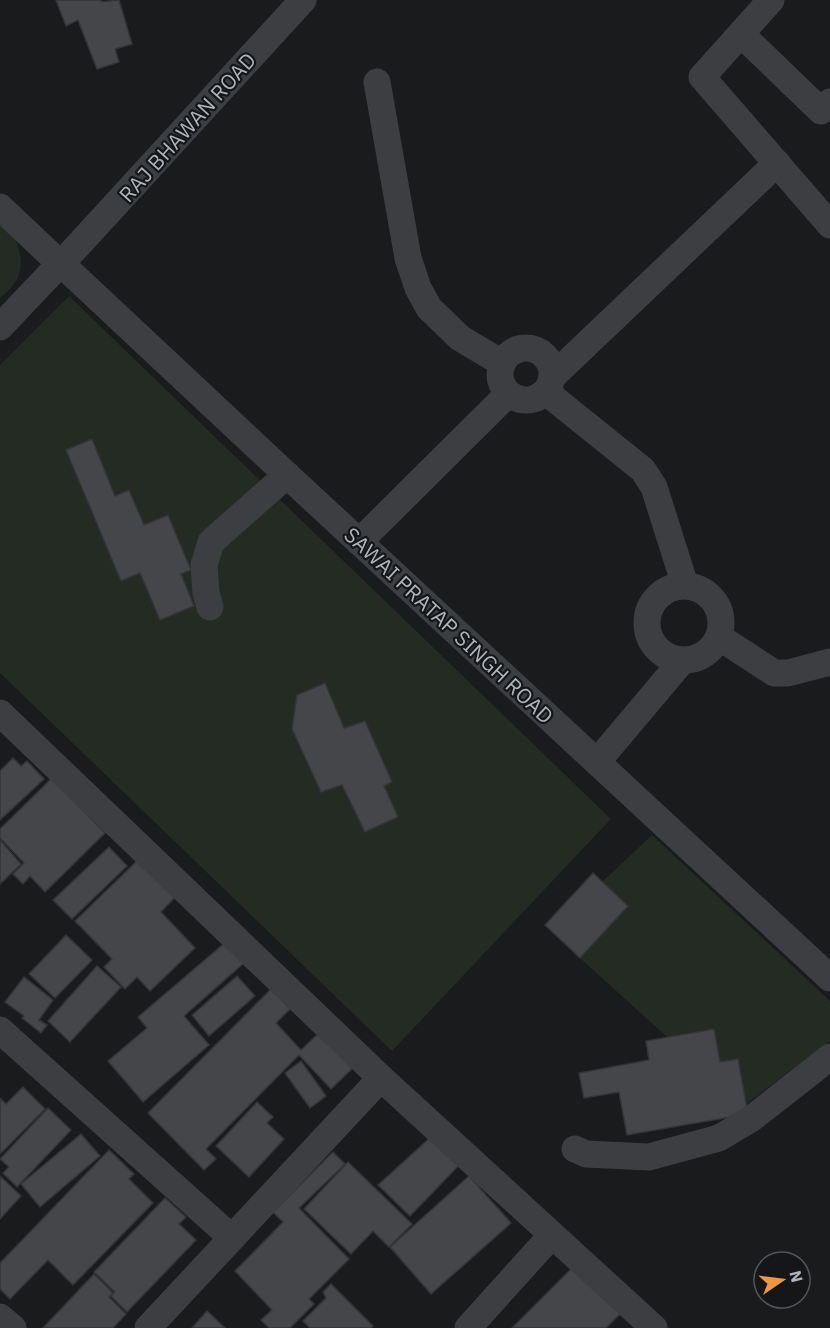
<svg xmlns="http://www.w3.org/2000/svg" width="830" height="1328" viewBox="0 0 830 1328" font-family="'IBM Plex Sans',sans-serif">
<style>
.green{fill:#232b22}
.building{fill:#45464a;stroke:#353539;stroke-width:1.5}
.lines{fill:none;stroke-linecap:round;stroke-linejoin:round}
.minor{stroke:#3c3e42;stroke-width:27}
.labels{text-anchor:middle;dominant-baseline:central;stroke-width:4.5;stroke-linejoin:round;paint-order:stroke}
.street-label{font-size:21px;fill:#aeb4bc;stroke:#151618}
</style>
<rect width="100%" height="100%" fill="#1a1b1d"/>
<g class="green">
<path d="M 0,218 C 17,234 29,264 14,284 C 10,290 4,294 0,298 Z"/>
<polygon points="69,296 611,819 392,1051 0,673 0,365"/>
<polygon points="652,835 830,1001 830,1041 746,1104 738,1059 720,1062 667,1037 580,958 628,906 602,882"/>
</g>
<g class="building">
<polygon points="56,0 101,0 101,2 119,0 132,44 115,49 119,62 97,69 78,20 66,26"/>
<polygon points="92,439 115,496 129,490 144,525 168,515 191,570 181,574 194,606 160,620 140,573 121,581 66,450"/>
<polygon points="325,683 344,728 365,721 392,782 384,786 398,817 365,832 342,785 321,792 292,729 297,695"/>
<polygon points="13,758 21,766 27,761 44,779 0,820 0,771"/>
<polygon points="52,778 105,833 45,892 30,876 23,884 13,874 24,863 0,838 0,829"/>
<polygon points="0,840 21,864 0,884"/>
<polygon points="109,847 127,866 72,919 53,900"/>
<polygon points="142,856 178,894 161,912 195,948 150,991 137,977 125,989 104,967 112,959 75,921"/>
<polygon points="593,873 628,906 580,958 545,925"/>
<polygon points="66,935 92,960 55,998 29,974"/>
<polygon points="227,941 245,962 184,1016 209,1045 143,1102 108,1061 147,1028 138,1017"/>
<polygon points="97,966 121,987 70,1042 48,1021"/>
<polygon points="237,976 255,996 209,1036 192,1015"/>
<polygon points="24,977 53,1000 39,1020 47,1025 41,1033 22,1018 24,1016 5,1002"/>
<polygon points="271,989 290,1009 276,1023 301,1050 323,1029 359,1062 331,1089 299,1055 206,1149 216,1159 204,1170 148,1113"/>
<polygon points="714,1029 720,1062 738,1059 748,1114 627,1135 619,1092 584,1098 579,1073 649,1060 646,1041"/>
<polygon points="301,1061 326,1096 310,1108 285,1073"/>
<polygon points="23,1087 45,1109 0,1154 0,1098 6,1104"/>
<polygon points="257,1102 273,1117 267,1123 284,1139 249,1177 216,1146"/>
<polygon points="48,1108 71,1130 17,1187 3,1173 9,1167 0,1159"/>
<polygon points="81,1134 100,1156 40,1207 21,1184"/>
<polygon points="432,1136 462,1162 410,1216 378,1185"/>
<polygon points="109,1150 134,1174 129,1179 153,1203 73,1285 48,1260 10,1299 0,1289 0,1263"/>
<polygon points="333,1152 345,1164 299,1208 349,1259 309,1299 314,1304 290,1328 269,1328 261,1320 272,1310 235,1271 283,1222 273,1212"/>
<polygon points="348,1162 412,1224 389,1247 373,1231 351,1254 304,1209"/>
<polygon points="0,1176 21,1196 0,1219"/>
<polygon points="469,1176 511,1223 431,1294 390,1247"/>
<polygon points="165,1198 186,1217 179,1224 196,1240 127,1312 111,1296 115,1292 94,1272"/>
<polygon points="574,1266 621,1313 606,1328 512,1328"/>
<polygon points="94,1274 113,1293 109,1297 126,1314 113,1328 43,1328"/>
<polygon points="331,1284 373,1326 371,1328 310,1328 303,1321 326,1298 323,1292"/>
<polygon points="207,1311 225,1328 192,1328"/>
</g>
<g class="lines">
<g class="minor">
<polyline points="771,0 702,77 830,225"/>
<polyline points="741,34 821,111 830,102"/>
<polyline points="377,82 408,258 418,288 429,308 460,338 502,363"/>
<polyline points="0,207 54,258"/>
<polyline points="71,253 303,0"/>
<polyline points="69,271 287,475 830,978"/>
<polyline points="0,327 56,268"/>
<circle cx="526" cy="374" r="26"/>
<polyline points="552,377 777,163"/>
<polyline points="546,392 643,470 654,487 685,585"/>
<polyline points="359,542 508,394"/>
<circle cx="684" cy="623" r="37"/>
<polyline points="210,607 206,593 204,565 211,542 287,475"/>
<polyline points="719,637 774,673 788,673 830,662"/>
<polyline points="0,713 381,1078"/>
<polyline points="597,762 682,661"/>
<polyline points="0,1030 232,1238"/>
<polyline points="575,1149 586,1154 649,1157 719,1138 751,1119 830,1057"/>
<polyline points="0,1317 13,1328"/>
<polyline points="148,1328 381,1078 654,1328"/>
<polyline points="468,1328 552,1235"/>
</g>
</g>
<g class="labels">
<g class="street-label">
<text transform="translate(187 127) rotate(-48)">RAJ BHAWAN ROAD</text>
<text transform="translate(449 625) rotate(43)">SAWAI PRATAP SINGH ROAD</text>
</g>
</g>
<g transform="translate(782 1280) rotate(76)"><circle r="28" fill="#151618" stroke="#52555a" stroke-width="1.5"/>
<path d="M0-4.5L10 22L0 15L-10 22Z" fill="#ec9743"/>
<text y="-9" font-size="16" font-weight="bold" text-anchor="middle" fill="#aeb4bc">N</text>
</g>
</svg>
